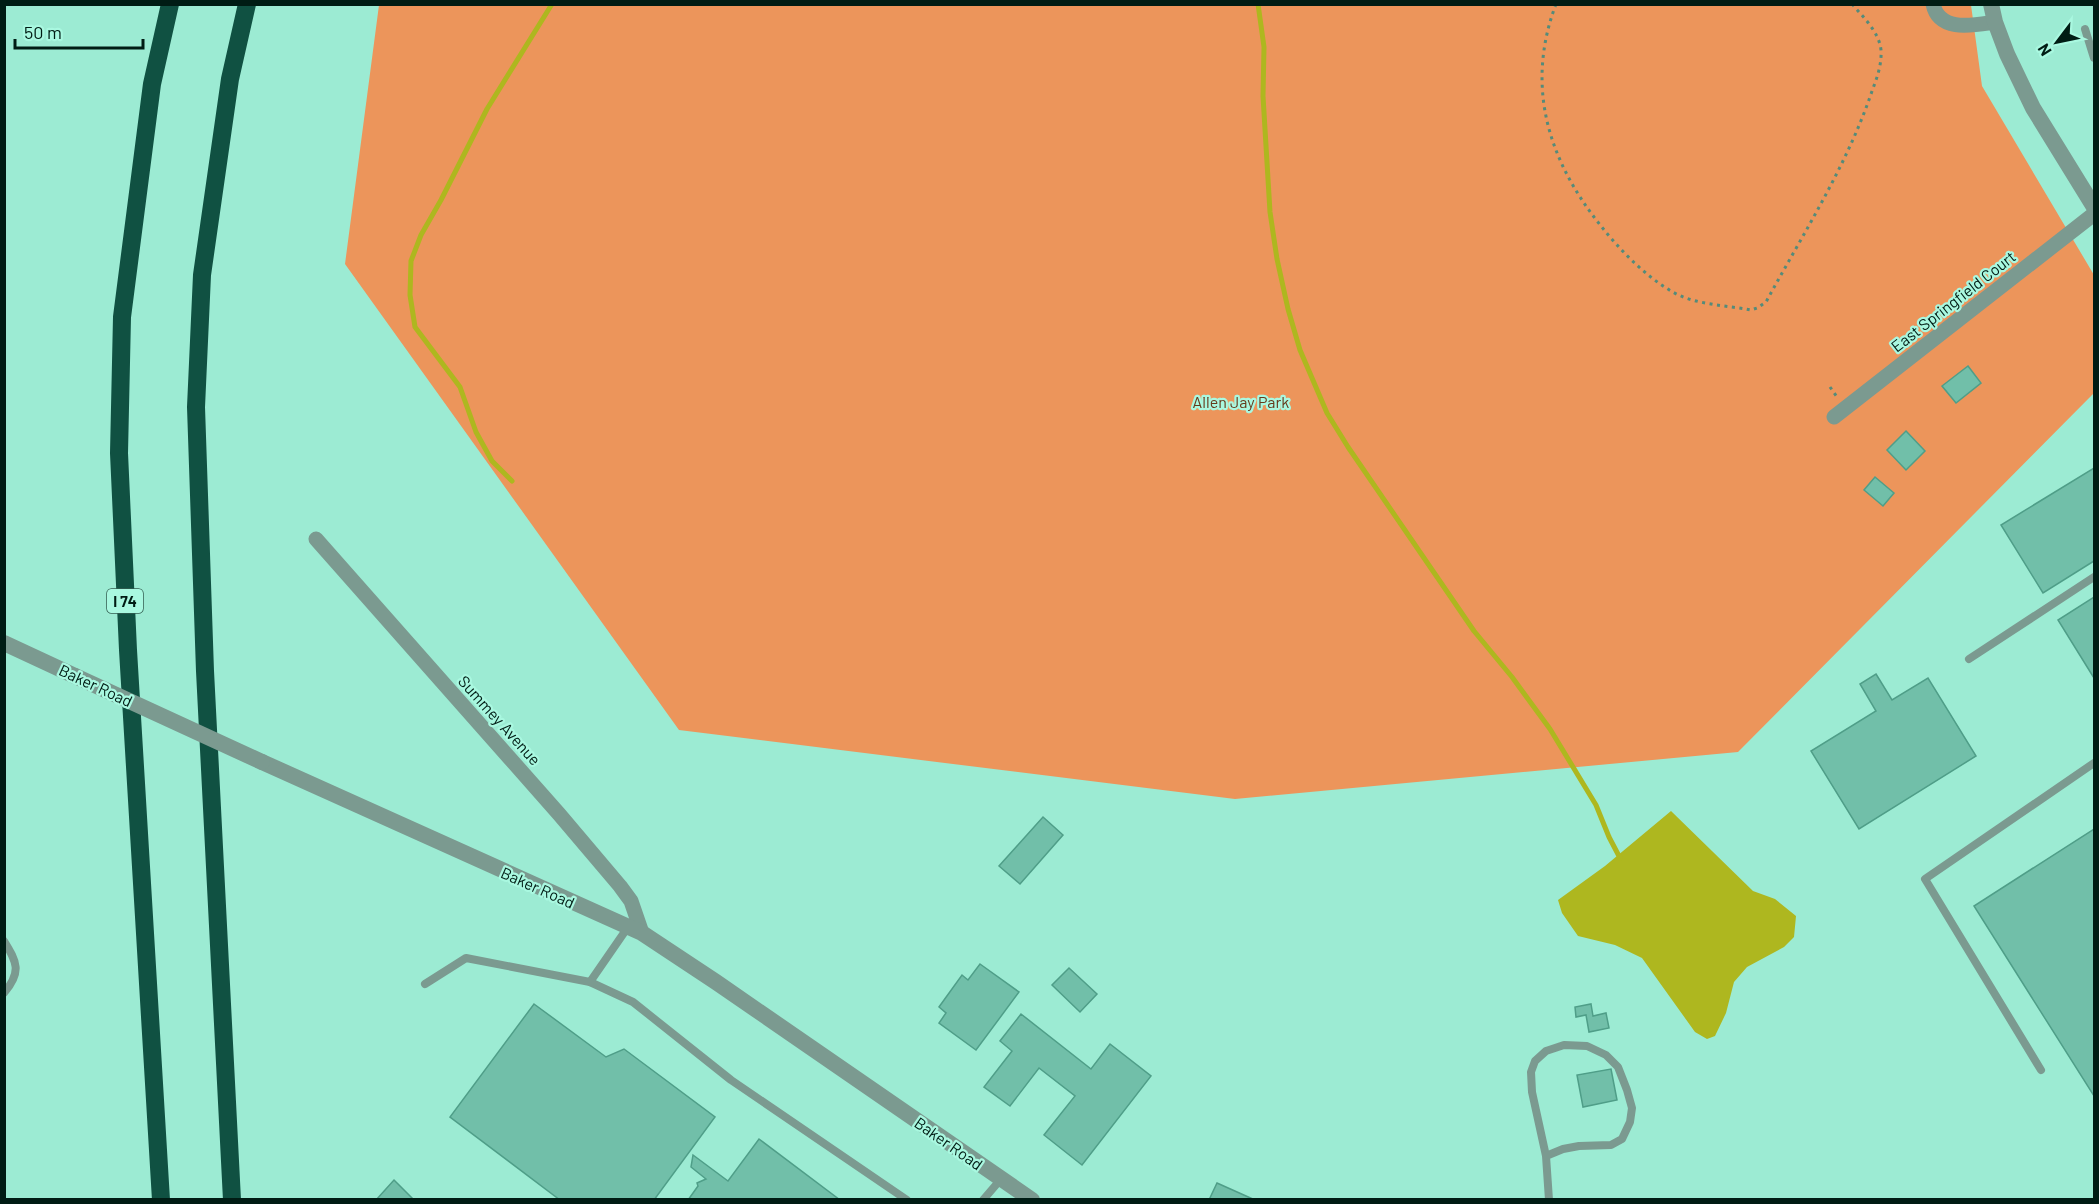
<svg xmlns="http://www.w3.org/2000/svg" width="2099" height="1204" viewBox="0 0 2099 1204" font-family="Barlow,sans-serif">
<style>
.green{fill:#ec955b}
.water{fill:#aeb71f}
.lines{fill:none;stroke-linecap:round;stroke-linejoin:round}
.stream{stroke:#aeb71f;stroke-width:5}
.building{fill:#71bfa9;stroke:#4f9e88;stroke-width:1.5}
.path{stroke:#548b7a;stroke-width:3;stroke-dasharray:3 4.5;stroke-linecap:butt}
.service{stroke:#7b9a90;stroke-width:8}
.minor{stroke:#7b9a90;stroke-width:15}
.tertiary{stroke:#7b9a90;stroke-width:16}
.motorway{stroke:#105142;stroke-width:18}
.tertiary-bridge{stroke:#7b9a90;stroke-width:16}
.labels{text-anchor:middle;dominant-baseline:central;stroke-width:4.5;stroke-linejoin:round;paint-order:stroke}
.shield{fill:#a9f8e0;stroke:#335e51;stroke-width:1.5}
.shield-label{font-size:15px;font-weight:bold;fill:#001c14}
.street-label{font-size:16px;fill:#001c14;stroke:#a9f8e0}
.park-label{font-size:16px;fill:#663a1c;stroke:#a9f8e0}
</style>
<rect width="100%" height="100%" fill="#9cebd3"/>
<polygon class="green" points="379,5 1971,5 1982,86 2094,275 2094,393 1738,752 1235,799 679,730 345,264"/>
<polygon class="water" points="1671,811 1753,891 1775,899 1796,916 1794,937 1784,947 1747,967 1734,982 1726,1013 1715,1036 1707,1039 1695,1032 1642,958 1615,945 1578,936 1562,913 1558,900 1605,866"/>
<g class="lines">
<g class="stream">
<polyline points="1258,4 1264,47 1263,96 1270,212 1277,259 1288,309 1300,350 1327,413 1348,447 1474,631 1512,677 1550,729 1596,805 1609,837 1620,858"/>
<polyline points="512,481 492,461 476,432 460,387 415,327 410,295 411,261 421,235 441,200 487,109 552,4"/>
</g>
</g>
<g class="building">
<polygon points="1968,366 1981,383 1956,403 1942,386"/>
<polygon points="1906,431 1925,451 1906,470 1887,450"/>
<polygon points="2094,468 2094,561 2043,593 2001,525"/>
<polygon points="1875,477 1894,493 1883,506 1864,490"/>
<polygon points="2094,597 2094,678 2058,620"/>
<polygon points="1876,674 1892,700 1928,678 1976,756 1859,829 1811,751 1876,711 1860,684"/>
<polygon points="1043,817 1063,835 1020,884 999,866"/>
<polygon points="2094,829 2094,1096 1974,906"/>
<polygon points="980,964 1019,992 976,1050 939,1023 946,1013 939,1007 962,975 968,980"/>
<polygon points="1069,968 1097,994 1080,1012 1052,985"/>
<polygon points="534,1004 606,1057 624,1049 715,1117 654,1200 560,1200 450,1117"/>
<polygon points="1591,1004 1593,1016 1606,1013 1609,1028 1589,1032 1586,1015 1576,1017 1575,1007"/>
<polygon points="1021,1014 1091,1069 1110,1044 1151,1076 1082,1165 1044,1135 1075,1096 1039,1068 1010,1106 984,1087 1012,1051 1000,1041"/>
<polygon points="1611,1069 1617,1100 1583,1107 1577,1075"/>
<polygon points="759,1139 840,1200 688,1200 698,1186 697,1183 706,1179 691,1167 693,1155 728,1181"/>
<polygon points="394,1180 414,1200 376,1200"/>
<polygon points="1217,1183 1255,1200 1209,1200"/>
</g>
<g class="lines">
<g class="path">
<path d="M 1556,4 C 1525,86 1548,160 1601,226 C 1620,250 1644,275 1671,291 C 1694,305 1725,305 1751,310 L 1757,308 L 1766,302 C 1803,234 1846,167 1871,94 C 1876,80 1882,66 1881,50 C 1879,32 1864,18 1852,4"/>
<polyline points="1830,387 1837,397"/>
</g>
<g class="service">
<polyline points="2085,29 2094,58"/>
<polyline points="1969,659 2094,577"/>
<path d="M 4,941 C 17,962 22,972 4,993"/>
<polyline points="590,982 628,927"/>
<polyline points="425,984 466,958 590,982 633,1002 731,1080 907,1200"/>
<polyline points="2041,1070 1925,879 2094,763"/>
<polyline points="1546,1156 1563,1149 1579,1146 1611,1145 1622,1139 1630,1122 1632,1108 1627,1090 1618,1067 1606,1055 1587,1046 1564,1045 1546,1051 1535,1061 1531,1072 1532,1092 1546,1156 1549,1200"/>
<polyline points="983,1200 1001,1179"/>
</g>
<g class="minor">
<path d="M 1933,4 C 1939,33 1974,25 1995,22"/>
<polyline points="1834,417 2094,214"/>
<polyline points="316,539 559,814 620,886 631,901 642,933"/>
</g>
<g class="tertiary">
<polyline points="1991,4 1995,22 2007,54 2033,108 2094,207"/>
<polyline points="4,643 75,676"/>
<polyline points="262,762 642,933 716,982 1032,1200"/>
</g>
<g class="motorway">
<polyline points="161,1200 128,650 119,453 122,317 152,84 170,4"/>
<polyline points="232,1200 205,671 196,407 202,275 230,79 247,4"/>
</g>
<polyline class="tertiary-bridge" points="75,676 262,762"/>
</g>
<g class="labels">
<rect class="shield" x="107" y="589" width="36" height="24" rx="4.5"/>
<g class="shield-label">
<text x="125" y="601">I 74</text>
</g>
<g class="street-label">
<text transform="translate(1953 301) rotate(-38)">East Springfield Court</text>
<text transform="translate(96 685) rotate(25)">Baker Road</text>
<text transform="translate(500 720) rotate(48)">Summey Avenue</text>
<text transform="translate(538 887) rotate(24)">Baker Road</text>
<text transform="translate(949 1143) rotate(35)">Baker Road</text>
</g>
<g class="park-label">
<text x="1241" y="401">Allen Jay Park</text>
</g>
</g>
<rect width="2099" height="1204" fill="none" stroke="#001c14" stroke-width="12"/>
<g transform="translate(2057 42) rotate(238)" stroke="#a9f8e0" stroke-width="4.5" paint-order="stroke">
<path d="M0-4.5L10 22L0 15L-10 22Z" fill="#001c14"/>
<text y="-9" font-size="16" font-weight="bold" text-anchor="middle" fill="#001c14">N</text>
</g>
<path d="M15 39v9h128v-9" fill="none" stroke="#001c14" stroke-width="3"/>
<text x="24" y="39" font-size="18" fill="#001c14" stroke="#a9f8e0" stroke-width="4.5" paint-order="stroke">50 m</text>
</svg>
